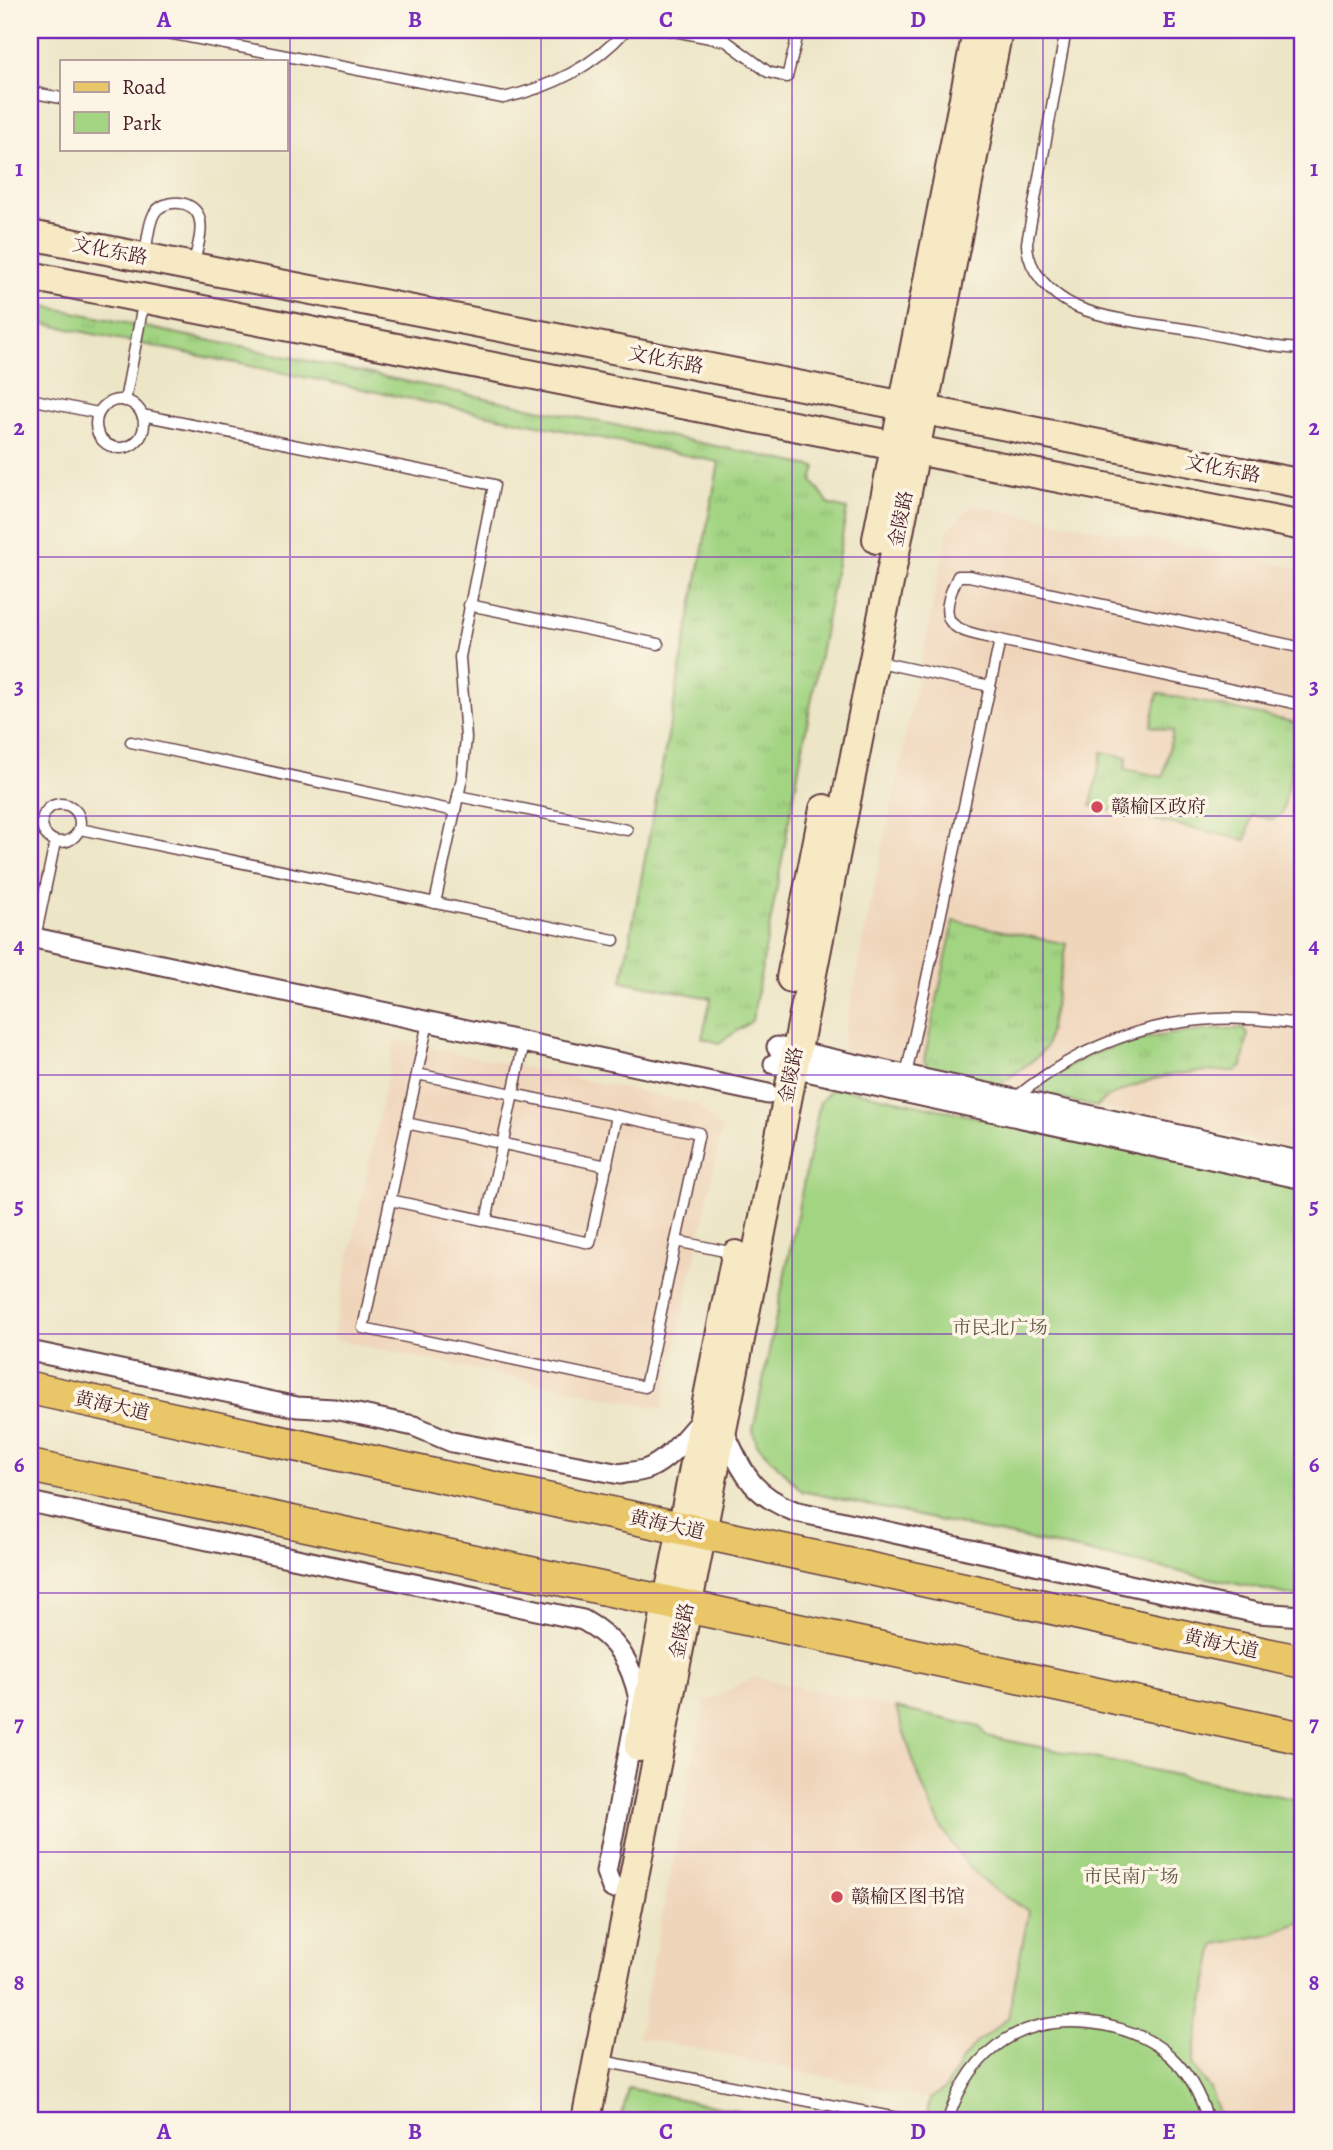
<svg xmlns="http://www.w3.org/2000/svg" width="1333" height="2150" viewBox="0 0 1333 2150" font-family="Alegreya,'Noto Serif SC',serif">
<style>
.built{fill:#efd6bb}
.grass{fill:url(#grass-tufts);stroke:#767a56;stroke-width:2}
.park{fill:#a2d482;stroke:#767a56;stroke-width:2}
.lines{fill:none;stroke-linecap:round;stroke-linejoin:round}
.lane-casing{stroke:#623d42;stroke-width:13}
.street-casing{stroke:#623d42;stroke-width:23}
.secondary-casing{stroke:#623d42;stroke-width:32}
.primary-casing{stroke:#623d42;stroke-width:35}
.lane{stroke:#fff;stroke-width:10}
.street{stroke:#fff;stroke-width:19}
.secondary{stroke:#f6e9c3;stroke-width:28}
.primary{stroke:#e9c769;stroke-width:32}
.grid{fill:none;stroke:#7b2cbf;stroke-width:2;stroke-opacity:0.55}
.poi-dot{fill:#d1495b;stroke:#fcf5e5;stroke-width:2.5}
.labels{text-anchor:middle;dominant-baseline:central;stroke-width:7;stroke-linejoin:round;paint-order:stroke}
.street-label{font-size:19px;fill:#4a1f2b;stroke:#fcf5e5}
.poi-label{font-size:19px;fill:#4a1f2b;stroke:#fcf5e5;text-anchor:start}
.park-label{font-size:19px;fill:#645545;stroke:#fcf5e5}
.neatline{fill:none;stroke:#7b2cbf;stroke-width:2.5}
.grid-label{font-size:23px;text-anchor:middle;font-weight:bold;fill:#7b2cbf}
</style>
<defs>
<pattern id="grass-tufts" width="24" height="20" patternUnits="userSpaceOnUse" patternTransform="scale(1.75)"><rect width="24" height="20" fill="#a2d482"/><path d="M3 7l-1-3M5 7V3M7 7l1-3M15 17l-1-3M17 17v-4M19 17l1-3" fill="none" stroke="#8db670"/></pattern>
</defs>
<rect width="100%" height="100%" fill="#fcf5e5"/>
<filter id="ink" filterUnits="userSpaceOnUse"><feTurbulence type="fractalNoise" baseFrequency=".0143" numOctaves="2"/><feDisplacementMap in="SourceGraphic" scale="14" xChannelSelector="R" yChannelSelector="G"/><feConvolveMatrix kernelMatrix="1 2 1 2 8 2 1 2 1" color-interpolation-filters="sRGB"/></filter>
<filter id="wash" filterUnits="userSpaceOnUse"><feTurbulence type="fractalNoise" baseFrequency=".00686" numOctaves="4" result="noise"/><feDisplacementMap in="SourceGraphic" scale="28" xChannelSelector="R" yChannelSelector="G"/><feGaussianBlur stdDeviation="1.57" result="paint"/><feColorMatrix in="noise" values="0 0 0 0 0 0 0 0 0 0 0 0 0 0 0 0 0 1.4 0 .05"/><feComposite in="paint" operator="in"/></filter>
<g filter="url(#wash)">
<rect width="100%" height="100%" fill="#ece5c6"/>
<g class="built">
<polygon points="973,505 1303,569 1303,1151 844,1052 842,1044 948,530"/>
<polygon points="395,1040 697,1104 722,1131 663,1409 332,1339"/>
<polygon points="754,1677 896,1708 927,1801 986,1883 1029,1911 1008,2018 975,2044 962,2060 947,2087 930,2099 638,2037 705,1702"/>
<polygon points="1303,1921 1303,2120 1222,2120 1219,2109 1192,2065 1215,1944 1271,1934"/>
</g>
<g class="grass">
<polygon points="30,303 816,467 812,481 830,505 847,509 752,1021 719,1043 702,1038 711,998 622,981 719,462 30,321"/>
<polygon points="1158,693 1293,722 1300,730 1282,813 1273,820 1252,815 1246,840 1091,806 1102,752 1127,757 1125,769 1163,777 1173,731 1151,726"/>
<polygon points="954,921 1067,944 1046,1047 1037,1057 998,1086 929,1071 924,1060"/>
<path d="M 1222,1029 L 1243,1029 L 1248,1034 L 1242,1066 L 1237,1071 C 1199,1071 1165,1072 1129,1088 C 1117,1093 1106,1096 1097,1107 L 1042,1095 L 1040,1089 L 1042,1083 C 1053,1076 1063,1069 1074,1063 C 1119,1039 1173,1033 1222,1029 Z"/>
</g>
<g class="park">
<polygon points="840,1088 1303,1187 1303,1598 802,1491 757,1444 753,1430 820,1102 831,1090"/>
<path d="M 896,1708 L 980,1727 L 986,1736 L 1303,1801 L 1303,1921 L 1271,1934 L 1215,1944 L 1192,2065 L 1210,2089 L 1222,2120 L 926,2120 L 930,2099 L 947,2087 L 962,2060 L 975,2044 L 1008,2018 L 1029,1911 C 1014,1902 997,1893 984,1881 C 933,1836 917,1771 896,1708 Z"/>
<polygon points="628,2088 780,2120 621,2120"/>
</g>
</g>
<g filter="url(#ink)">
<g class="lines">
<defs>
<g id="lane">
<path d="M 153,30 L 503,98 C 552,87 593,67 626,30"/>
<polyline points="669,30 726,41 768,72 787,77 796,42 792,30"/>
<path d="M 1066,30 L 1027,243 C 1027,271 1051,295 1077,307 C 1110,321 1161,325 1197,331 C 1232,338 1268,348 1303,349"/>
<polyline points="30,92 61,98"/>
<path d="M 145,257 C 147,244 148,225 154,214 C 163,198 193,199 199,217 C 204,231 196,252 193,266"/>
<polyline points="30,399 98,413"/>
<circle cx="120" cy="424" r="24"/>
<polyline points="125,401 144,299"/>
<polyline points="142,415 494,485 460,657 466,738 462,778 435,903"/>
<polyline points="469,605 658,644"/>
<path d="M 1000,640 C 956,630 932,629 958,576 L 969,576 L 1303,648"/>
<polyline points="874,661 990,686"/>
<polyline points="131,742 455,811"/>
<polyline points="458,796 627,830"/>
<circle cx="61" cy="823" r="19"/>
<polyline points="80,829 614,940"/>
<polyline points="35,938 55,842"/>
<polyline points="417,1074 699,1133 645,1387 363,1328 428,1022"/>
<polyline points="906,1075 1000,640 1303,705"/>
<path d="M 1015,1098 C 1099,1029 1197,1006 1303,1025"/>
<polyline points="406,1123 607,1166"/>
<polyline points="390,1200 590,1243 617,1116"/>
<polyline points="486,1221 524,1042"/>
<polyline points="676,1241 734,1253"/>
<polyline points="602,2061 907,2120"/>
<path d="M 948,2120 C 971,2046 1027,2011 1104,2025 C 1160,2036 1191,2066 1208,2120"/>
</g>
<g id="street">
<polyline points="30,937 768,1094"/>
<polyline points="777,1047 1303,1162"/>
<polyline points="774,1064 1303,1179"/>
<path d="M 30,1351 L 297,1407 L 334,1409 L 414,1426 L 452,1442 L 620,1474 C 628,1472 639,1472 647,1469 C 669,1460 686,1437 701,1420"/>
<path d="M 722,1428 C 743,1470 747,1492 794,1511 L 1257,1613 L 1303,1616"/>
<path d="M 30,1502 L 583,1620 C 617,1639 631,1661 639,1699 L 606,1872 L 612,1888"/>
</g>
<g id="secondary">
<polyline points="30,235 1303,484"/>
<polyline points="30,276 1303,526"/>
<polyline points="877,539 977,32"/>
<polyline points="791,978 824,809"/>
<polyline points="639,1747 736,1255"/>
<polyline points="586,2120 998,30"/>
</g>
<g id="primary">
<polyline points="30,1388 1303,1662"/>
<polyline points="30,1466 1303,1738"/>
</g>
</defs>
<use href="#lane" class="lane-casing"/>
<use href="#street" class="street-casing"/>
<use href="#secondary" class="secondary-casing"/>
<use href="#primary" class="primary-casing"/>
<use href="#lane" class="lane"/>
<use href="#street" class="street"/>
<use href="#secondary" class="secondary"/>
<use href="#primary" class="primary"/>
</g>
</g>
<path class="grid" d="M 290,30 L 290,2120M 541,30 L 541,2120M 792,30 L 792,2120M 1043,30 L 1043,2120M 30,298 L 1303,298M 30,557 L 1303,557M 30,816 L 1303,816M 30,1075 L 1303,1075M 30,1334 L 1303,1334M 30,1593 L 1303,1593M 30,1852 L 1303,1852"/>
<g class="poi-dot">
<circle cx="1097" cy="807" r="7"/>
<circle cx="837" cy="1897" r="7"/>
</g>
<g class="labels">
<g class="street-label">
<text transform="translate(110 251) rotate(11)">文化东路</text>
<text transform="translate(666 360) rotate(11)">文化东路</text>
<text transform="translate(1223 469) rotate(11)">文化东路</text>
<text transform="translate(901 519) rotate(-79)">金陵路</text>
<text transform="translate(791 1075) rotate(-79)">金陵路</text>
<text transform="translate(112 1406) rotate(12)">黄海大道</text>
<text transform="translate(667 1525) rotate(12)">黄海大道</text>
<text transform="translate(682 1631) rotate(-79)">金陵路</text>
<text transform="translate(1221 1644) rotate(12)">黄海大道</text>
</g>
<g class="poi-label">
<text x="1111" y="807">赣榆区政府</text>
<text x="851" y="1897">赣榆区图书馆</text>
</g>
<g class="park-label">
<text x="1000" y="1328">市民北广场</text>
<text x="1131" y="1877">市民南广场</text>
</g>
</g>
<rect width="1333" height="2150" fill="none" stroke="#fcf5e5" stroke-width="77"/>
<rect x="60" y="60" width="228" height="91" fill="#fcf5e5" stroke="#b59f9b" stroke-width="2"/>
<rect x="74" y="82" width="35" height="10" fill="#e9c769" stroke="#b59f9b" stroke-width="2"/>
<text x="122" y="94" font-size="21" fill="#4a1f2b">Road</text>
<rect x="74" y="112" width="35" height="21" fill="#a2d482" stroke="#b59f9b" stroke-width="2"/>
<text x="122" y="130" font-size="21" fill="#4a1f2b">Park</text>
<rect x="38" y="38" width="1256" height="2074" class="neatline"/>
<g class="grid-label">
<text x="164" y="27">A</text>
<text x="415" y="27">B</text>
<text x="666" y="27">C</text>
<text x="918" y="27">D</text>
<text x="1169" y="27">E</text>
<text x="19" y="176">1</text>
<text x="1314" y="176">1</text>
<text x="19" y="435">2</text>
<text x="1314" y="435">2</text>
<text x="19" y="694">3</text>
<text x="1314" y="694">3</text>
<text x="19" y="953">4</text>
<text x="1314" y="953">4</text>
<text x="19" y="1213">5</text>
<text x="1314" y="1213">5</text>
<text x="19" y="1472">6</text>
<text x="1314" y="1472">6</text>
<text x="19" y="1731">7</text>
<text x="1314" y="1731">7</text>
<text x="19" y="1990">8</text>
<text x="1314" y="1990">8</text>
<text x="164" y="2139">A</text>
<text x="415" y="2139">B</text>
<text x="666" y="2139">C</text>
<text x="918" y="2139">D</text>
<text x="1169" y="2139">E</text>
</g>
</svg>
